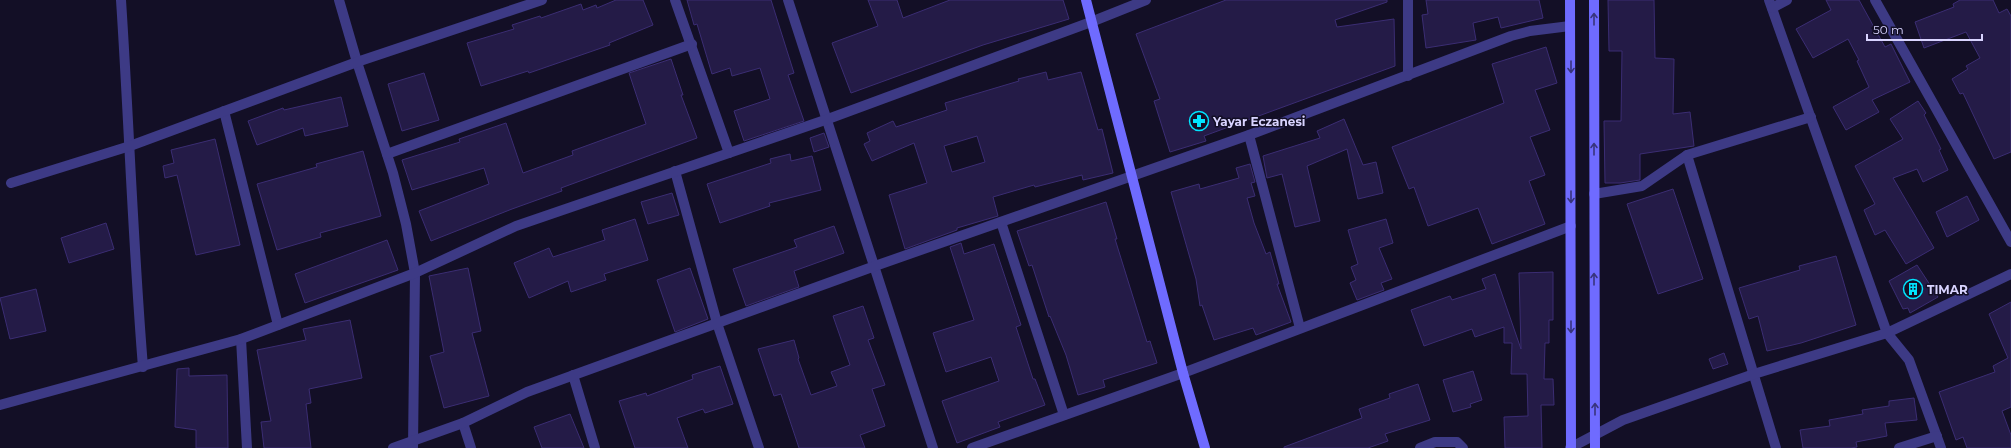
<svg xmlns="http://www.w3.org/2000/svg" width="2011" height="448" viewBox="0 0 2011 448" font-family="Montserrat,sans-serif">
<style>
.building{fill:#241b47;stroke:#3b2d73;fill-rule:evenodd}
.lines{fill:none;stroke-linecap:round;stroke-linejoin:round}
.street{stroke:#3d3a85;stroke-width:10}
.secondary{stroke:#6f6bff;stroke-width:10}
.oneway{stroke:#38347d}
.labels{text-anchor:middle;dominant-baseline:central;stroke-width:3;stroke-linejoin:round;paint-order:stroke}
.poi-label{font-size:12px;font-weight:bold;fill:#d9d4ff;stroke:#130f26;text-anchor:start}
</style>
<rect width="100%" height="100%" fill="#130f26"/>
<g class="building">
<polygon points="616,0 643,0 653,25 609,43 610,45 529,73 528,71 481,86 467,43 514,29 512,25 540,16 541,18 581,4 583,10 596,5 597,8"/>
<polygon points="687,0 771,0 794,73 788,75 804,121 744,141 734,111 770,99 760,68 732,76 730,68 712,74 697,24 694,25"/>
<polygon points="868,0 897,0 903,18 950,0 1063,0 1069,19 983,45 851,93 832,43 878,26"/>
<polygon points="1226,0 1387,0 1387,2 1335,20 1337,27 1394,19 1395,66 1204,136 1206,141 1170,152 1154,101 1160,99 1136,34"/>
<polygon points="1426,0 1539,0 1543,18 1501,28 1498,17 1473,23 1476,40 1426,48 1422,15 1428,14"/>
<polygon points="1608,0 1654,0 1655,58 1674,59 1673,114 1690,112 1694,146 1640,154 1640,180 1620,183 1605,183 1604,121 1621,121 1622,51 1609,51"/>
<polygon points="1826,0 1859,0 1885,47 1891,44 1910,82 1872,100 1879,112 1846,130 1833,107 1869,87 1857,61 1859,60 1848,39 1813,58 1796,29 1831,10"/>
<polygon points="1960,0 1993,0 1999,13 2007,9 2011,16 2011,152 1994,159 1963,93 1960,94 1952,79 1968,69 1966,66 1980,58 1966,32 1924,48 1915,22 1954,7 1953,4"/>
<polygon points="1546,47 1557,83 1535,90 1550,130 1530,137 1545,175 1529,181 1545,224 1492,244 1478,208 1428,226 1414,187 1409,189 1392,147 1504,103 1492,64"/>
<polygon points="671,59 683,95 681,95 697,138 561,188 562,191 512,209 431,241 419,211 489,184 484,168 412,190 402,160 460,142 459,139 506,123 523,173 573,155 572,151 646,124 629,73"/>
<path d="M 1046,72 L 1048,80 L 1081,72 L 1098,130 L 1102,129 L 1113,173 L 1083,180 L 1082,175 L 1035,187 L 1034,185 L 993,197 L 998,216 L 957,228 L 957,230 L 905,249 L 889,195 L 927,183 L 914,143 L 872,161 L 864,144 L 870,141 L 867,133 L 893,121 L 896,127 L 947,110 L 945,103 L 1019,81 L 1018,79 ZM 977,136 L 985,162 L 952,172 L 944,146 Z"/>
<polygon points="424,73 439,120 402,131 388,84"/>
<polygon points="341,97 348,126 305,136 303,128 257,145 248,121 283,108 284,110"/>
<polygon points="1918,101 1926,113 1924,115 1941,149 1939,150 1948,170 1923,182 1917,169 1893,178 1934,248 1906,264 1885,230 1875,235 1864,210 1875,204 1855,166 1903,139 1890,119"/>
<polygon points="1344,119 1363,165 1376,162 1383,193 1358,199 1347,149 1307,166 1320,221 1295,227 1282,174 1267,178 1263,156 1320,138 1317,131"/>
<polygon points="824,133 829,147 814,152 810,138"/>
<polygon points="215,139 240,245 196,255 177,175 165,178 163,166 174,163 171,150"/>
<polygon points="363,151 381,216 320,233 321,237 277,250 257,184 317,167 316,164"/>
<polygon points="790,154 791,161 812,156 821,190 769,203 770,206 720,223 707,184 771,163 770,159"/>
<polygon points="1250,164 1255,182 1251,183 1255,196 1247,198 1254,223 1266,254 1270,252 1279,284 1277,284 1291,322 1256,335 1253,328 1214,340 1202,305 1200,306 1196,279 1171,192 1199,184 1200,189 1239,178 1236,168"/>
<polygon points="1673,189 1703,279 1658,294 1627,204"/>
<polygon points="672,193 679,215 648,224 641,202"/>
<polygon points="1967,196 1979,220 1947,237 1936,212"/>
<polygon points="1106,202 1117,239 1115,239 1147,342 1150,341 1157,363 1103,380 1105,387 1078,395 1066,355 1050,316 1049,317 1032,265 1029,266 1017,231"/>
<polygon points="635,219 648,260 604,274 606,280 571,292 568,281 529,298 514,263 549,248 553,257 605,240 602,230"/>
<polygon points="1386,219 1393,243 1379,248 1392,279 1381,283 1384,290 1357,300 1350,283 1356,280 1351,267 1358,264 1348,230"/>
<polygon points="106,223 114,249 69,263 61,238"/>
<polygon points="834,226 844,253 794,271 799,287 746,306 733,269 797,247 794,240"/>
<polygon points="387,240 398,270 305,303 295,274"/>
<polygon points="961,243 964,254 994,244 1021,325 1016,327 1033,379 1035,379 1045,405 998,422 1000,427 957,443 942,401 999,381 991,357 946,372 933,333 974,320 950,247"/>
<polygon points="1836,256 1856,325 1801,343 1767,351 1758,316 1749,319 1739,288 1800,270 1799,266"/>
<polygon points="1917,265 1938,297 1910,313 1908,308 1903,309 1889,281"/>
<polygon points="468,268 481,331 472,333 489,396 444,408 430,356 444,352 429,276"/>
<polygon points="690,268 708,319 675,332 657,280"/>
<polygon points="1553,272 1553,320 1549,320 1549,343 1545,343 1544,379 1553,379 1554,405 1541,405 1542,448 1505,448 1504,417 1528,416 1527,374 1511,374 1512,343 1504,343 1504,327 1475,337 1472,329 1424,346 1411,310 1450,296 1452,300 1486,289 1482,279 1495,274 1521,349 1519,273"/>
<polygon points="36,289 46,331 10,339 0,298"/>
<polygon points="2011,302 2011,407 2002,411 2011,435 2011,448 1967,448 1963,437 1956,440 1939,392 1995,372 1993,366 2008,358 1989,314"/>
<polygon points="863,306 874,338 868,340 885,385 872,389 885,426 860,435 865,448 799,448 781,394 774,396 758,349 794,340 799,358 798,359 811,395 837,386 831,372 850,365 833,316"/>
<polygon points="350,320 362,378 309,389 311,403 306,404 311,448 264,448 261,422 271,421 257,350 306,340 303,329"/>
<polygon points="1724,353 1728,364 1713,369 1709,359"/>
<polygon points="720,366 733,404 705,413 703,409 677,418 688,448 635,448 619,401 646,393 647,396 693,379 692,375"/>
<polygon points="189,368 189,376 227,375 228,448 196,448 196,430 175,427 177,369"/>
<polygon points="1473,371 1482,400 1470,404 1471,407 1453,412 1443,380"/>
<polygon points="1418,384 1430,420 1385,434 1388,441 1368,448 1284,448 1284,447 1362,418 1359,409 1390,398 1389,394"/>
<polygon points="1914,398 1917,420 1885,423 1887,436 1856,442 1857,447 1851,448 1803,448 1800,430 1830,426 1829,420 1863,414 1862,410 1889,406 1889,401"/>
<polygon points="570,414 584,448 542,448 534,427"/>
</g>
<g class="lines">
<g class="street">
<path d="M 121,0 C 129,122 133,245 143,367"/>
<polyline points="339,0 357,62 393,173 406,224 415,273 413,447"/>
<polyline points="675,0 729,153"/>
<polyline points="788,0 933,448"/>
<polyline points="1408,0 1408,76"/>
<polyline points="1769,0 1887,333 1909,360 1941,448"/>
<polyline points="1875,0 2011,242"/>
<polyline points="1772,8 1787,0"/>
<polyline points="224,111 278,325"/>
<polyline points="1249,135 1300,328"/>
<polyline points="387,154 692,44"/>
<polyline points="1687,155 1776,448"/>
<polyline points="675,171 717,323 759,448"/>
<polyline points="11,183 130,146 357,62 542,0"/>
<polyline points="1594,194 1642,186 1687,155 1811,117"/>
<polyline points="1001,222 1064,415"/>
<polyline points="241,339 247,448"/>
<polyline points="573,375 595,448"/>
<polyline points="0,405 241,339 415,273 516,226 828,119 1091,22 1146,0"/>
<polyline points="463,423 471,448"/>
<polyline points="393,448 463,423 527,392 875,266 1249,135 1511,36 1530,31 1570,26"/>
<polyline points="972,448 1183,373 1571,226"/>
<polyline points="1420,448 1435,442 1457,442 1463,448"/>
<polyline points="1570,448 1623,420 1754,374 1887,333 2011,274"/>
<polyline points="1899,448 1937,436"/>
</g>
<g class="secondary">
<polyline points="1086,0 1183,373 1205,448"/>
<polyline points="1570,0 1571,448"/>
<polyline points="1594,0 1595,448"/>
</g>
</g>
<defs><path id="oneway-shaft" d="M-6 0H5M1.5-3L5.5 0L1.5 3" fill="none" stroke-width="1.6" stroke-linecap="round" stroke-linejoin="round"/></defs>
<g class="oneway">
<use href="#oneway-shaft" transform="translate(1594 19) rotate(-90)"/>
<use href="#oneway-shaft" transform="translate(1571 67) rotate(90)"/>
<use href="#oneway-shaft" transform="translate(1594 149) rotate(-90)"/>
<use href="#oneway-shaft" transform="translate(1571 197) rotate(90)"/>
<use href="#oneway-shaft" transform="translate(1594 279) rotate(-90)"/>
<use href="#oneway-shaft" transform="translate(1571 327) rotate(90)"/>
<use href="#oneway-shaft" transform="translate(1595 409) rotate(-90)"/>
</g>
<defs>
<symbol id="pharmacy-ring" viewBox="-11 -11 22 22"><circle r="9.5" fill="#130f26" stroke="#00e5ff" stroke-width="1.5"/><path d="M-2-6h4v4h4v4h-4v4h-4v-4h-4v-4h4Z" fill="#00e5ff"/></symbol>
<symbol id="building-ring" viewBox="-11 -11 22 22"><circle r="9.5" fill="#130f26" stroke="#00e5ff" stroke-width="1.5"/><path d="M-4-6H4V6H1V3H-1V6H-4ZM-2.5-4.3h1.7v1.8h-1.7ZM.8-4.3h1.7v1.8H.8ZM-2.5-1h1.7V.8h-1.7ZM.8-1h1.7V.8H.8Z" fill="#00e5ff"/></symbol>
</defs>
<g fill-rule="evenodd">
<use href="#pharmacy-ring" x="1188" y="110" width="22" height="22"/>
<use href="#building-ring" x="1902" y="278" width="22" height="22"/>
</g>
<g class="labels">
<g class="poi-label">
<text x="1213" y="121">Yayar Eczanesi</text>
<text x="1927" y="289">TIMAR</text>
</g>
</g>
<path d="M1867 34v6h115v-6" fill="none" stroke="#d9d4ff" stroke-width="2"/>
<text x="1873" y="34" font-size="12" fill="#d9d4ff" stroke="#130f26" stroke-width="3" paint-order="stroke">50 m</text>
</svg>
